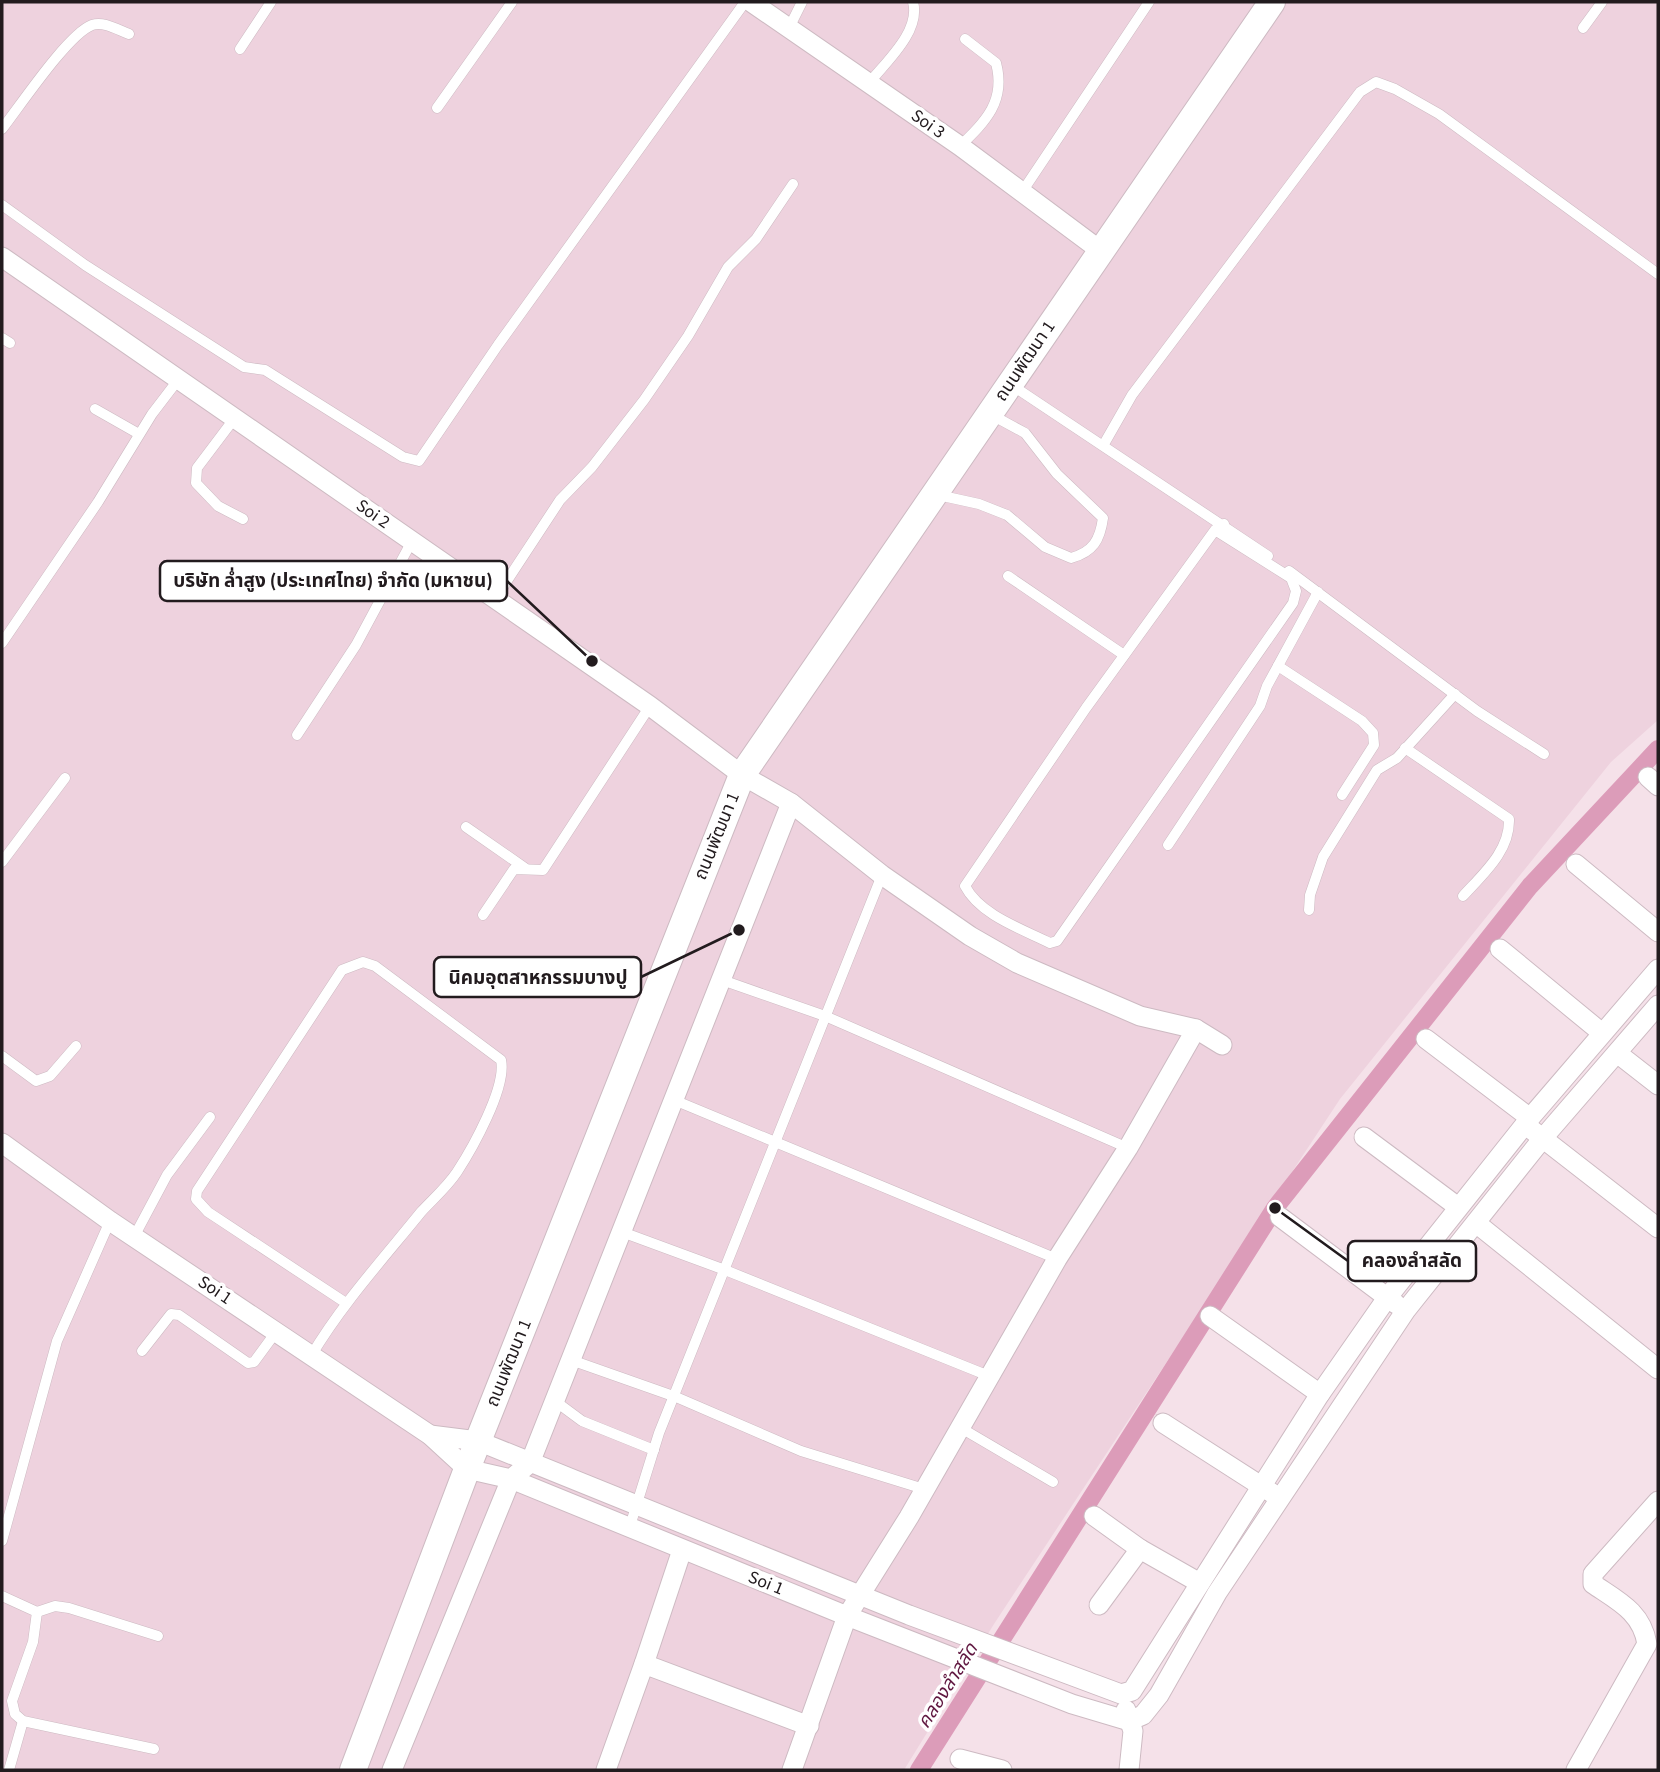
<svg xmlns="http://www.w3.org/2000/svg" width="1660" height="1772" viewBox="0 0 1660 1772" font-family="'Source Sans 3','Noto Sans Thai',sans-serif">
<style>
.built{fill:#eed2de}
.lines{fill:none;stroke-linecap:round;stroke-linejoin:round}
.canal{stroke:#dc9cb9;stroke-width:18}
.lane-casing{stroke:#cdbac2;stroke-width:11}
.street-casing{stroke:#cdbac2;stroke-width:21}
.secondary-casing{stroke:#cdbac2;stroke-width:28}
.lane{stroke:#fff;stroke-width:10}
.street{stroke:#fff;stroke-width:19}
.secondary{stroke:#fff;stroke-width:26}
.labels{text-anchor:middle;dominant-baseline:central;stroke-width:7;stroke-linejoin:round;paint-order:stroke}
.street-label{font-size:18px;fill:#221b1e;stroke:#fff}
.water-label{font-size:19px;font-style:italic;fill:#601740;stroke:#fff}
.leader{fill:none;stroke:#221b1e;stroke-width:2.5}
.callout-dot{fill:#221b1e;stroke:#fff;stroke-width:2.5}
.callout{fill:#fff;stroke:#221b1e;stroke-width:2.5}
.callout-label{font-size:19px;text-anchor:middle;font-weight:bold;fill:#221b1e}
</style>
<rect width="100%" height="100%" fill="#f5e1e9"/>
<polygon class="built" points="2,2 1658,2 1658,720 1611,762 1340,1099 994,1624 904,1770 2,1770"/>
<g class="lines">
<polyline class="canal" points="919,1770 1275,1208 1530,886 1658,749"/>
<defs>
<g id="lane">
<polyline points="789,28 802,2"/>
<polyline points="1583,28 1602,2"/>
<polyline points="240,49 271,2"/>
<path d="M 869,83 C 886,62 921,31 913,2"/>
<polyline points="437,108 512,2"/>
<path d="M 2,129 C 20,106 68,34 92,25 C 104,21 118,30 129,34"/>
<path d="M 960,146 C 986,121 1006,101 996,63 L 965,39"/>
<polyline points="1022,192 1149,2"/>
<polyline points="2,205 85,265 244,367 265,370 403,457 419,461 498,345 745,2"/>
<polyline points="2,338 10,343"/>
<polyline points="1010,384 1268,556"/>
<polyline points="95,409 139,434"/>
<polyline points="234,419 197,468 196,483 218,506 243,519"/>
<polyline points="1104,444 1132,395 1360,92 1376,82 1395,89 1439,114 1658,274"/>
<path d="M 938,495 L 979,504 L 1007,515 L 1045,547 L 1071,558 C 1093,552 1100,540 1103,518 L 1057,474 L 1025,433 L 990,414"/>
<path d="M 1215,530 L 1291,578 L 1296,591 L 1293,603 L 1057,941 L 1050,943 C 1022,929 980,915 965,886 L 1086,708 L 1215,530 L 1224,524"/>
<polyline points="1289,571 1477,711 1544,754"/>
<polyline points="1008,576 1124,655"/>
<polyline points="495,599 560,500 592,467 644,400 688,336 728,267 756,239 793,184"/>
<polyline points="2,643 98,502 152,414 178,380"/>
<polyline points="1278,666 1362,721 1373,733 1374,745 1342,795"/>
<polyline points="297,735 356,645 412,541"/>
<path d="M 1405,748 L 1509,819 C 1510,851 1483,874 1463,896"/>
<polyline points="466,827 525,868"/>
<polyline points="1168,845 1260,706 1267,686 1318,592"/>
<polyline points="2,862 65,778"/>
<polyline points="1309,910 1310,895 1323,857 1377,770 1397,758 1455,694"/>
<polyline points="483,915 514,869 543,870 650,706"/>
<polyline points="722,980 825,1016 1128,1148"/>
<polyline points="2,1056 36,1081 50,1076 76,1046"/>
<polyline points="674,1100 1057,1259"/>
<polyline points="622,1232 725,1270 989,1376"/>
<polyline points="135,1235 167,1175 210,1117"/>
<polyline points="142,1351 171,1314 179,1315 248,1363 254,1362 276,1332"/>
<path d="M 311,1356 C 342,1304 383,1259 421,1212 C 433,1199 447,1187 457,1172 C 472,1149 507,1087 501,1060 L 375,966 L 363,962 L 342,970 L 197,1191 L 196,1199 L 208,1212 L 346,1303"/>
<polyline points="571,1360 676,1397 801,1451 924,1489"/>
<polyline points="555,1401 582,1421 654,1450"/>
<polyline points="961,1428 1053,1482"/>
<polyline points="630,1526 659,1433 882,875"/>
<polyline points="2,1541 57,1341 110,1221"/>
<polyline points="2,1596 37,1612 33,1642 12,1701 15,1714 23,1721 154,1749"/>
<polyline points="37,1612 55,1606 69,1608 158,1636"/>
<polyline points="9,1770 23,1721"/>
</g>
<g id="street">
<polyline points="751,2 960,146 1101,251"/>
<polyline points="2,257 650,706 742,775 791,803 882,875 970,936 1017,963 1140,1016 1196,1029 1222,1045"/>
<polyline points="1648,777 1658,786"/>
<polyline points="1576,864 1658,932"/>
<polyline points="1500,949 1602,1033"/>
<polyline points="1426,1039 1530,1118"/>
<polyline points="1617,1053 1658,1085"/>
<polyline points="1532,1130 1658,1228"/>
<polyline points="1364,1137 1458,1207"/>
<polyline points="2,1143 110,1221 430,1435 467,1469 511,1479 847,1616 1072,1704 1129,1721 1143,1715 1159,1695 1217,1593 1406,1310 1543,1138 1658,1005"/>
<polyline points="1280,1217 1396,1304"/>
<polyline points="1476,1223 1658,1369"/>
<polyline points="1210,1316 1320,1394"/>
<polyline points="1163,1423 1272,1493"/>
<polyline points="430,1435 478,1441 909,1615 1121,1694 1132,1691 1320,1394 1387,1298 1530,1118 1658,969"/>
<polyline points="1094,1516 1140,1549 1198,1582"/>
<polyline points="1099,1605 1140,1549"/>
<polyline points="644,1664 682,1550"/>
<polyline points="1126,1710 1133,1731 1129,1770"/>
<polyline points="960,1759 1002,1770"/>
<polyline points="392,1770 511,1479 530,1463 791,803"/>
<polyline points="606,1770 644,1664 809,1726"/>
<polyline points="792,1770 847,1616 909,1517 1057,1259 1128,1148 1196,1029"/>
<path d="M 1576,1770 L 1647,1644 C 1642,1612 1618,1601 1593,1584 L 1593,1574 L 1658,1501"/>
</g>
<polyline id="secondary" points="353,1770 467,1469 742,775 1272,2"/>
</defs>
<use href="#lane" class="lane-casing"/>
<use href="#street" class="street-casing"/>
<use href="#secondary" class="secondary-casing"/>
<use href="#lane" class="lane"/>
<use href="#street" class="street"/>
<use href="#secondary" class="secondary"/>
</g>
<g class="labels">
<g class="street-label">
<text transform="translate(928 124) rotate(35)">Soi 3</text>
<text transform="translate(1025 361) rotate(-56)">ถนนพัฒนา 1</text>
<text transform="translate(373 514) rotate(35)">Soi 2</text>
<text transform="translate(717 836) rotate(-68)">ถนนพัฒนา 1</text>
<text transform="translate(215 1290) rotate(34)">Soi 1</text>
<text transform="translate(509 1363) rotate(-68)">ถนนพัฒนา 1</text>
<text transform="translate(766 1583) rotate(22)">Soi 1</text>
</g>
<g class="water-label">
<text transform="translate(948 1686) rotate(-58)">คลองลำสลัด</text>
</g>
</g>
<path class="leader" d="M592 661L507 581M739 930L641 977M1275 1208L1348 1261"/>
<g class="callout-dot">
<circle cx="592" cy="661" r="7"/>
<circle cx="739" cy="930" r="7"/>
<circle cx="1275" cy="1208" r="7"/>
</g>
<g class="callout">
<rect x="160" y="561" width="347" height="40" rx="7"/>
<rect x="434" y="957" width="207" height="40" rx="7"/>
<rect x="1348" y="1241" width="128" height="40" rx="7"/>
</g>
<g class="callout-label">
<text x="333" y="587">บริษัท ล่ำสูง (ประเทศไทย) จำกัด (มหาชน)</text>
<text x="538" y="984">นิคมอุตสาหกรรมบางปู</text>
<text x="1412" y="1267">คลองลำสลัด</text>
</g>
<rect width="1660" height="1772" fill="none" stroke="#221b1e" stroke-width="7"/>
</svg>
